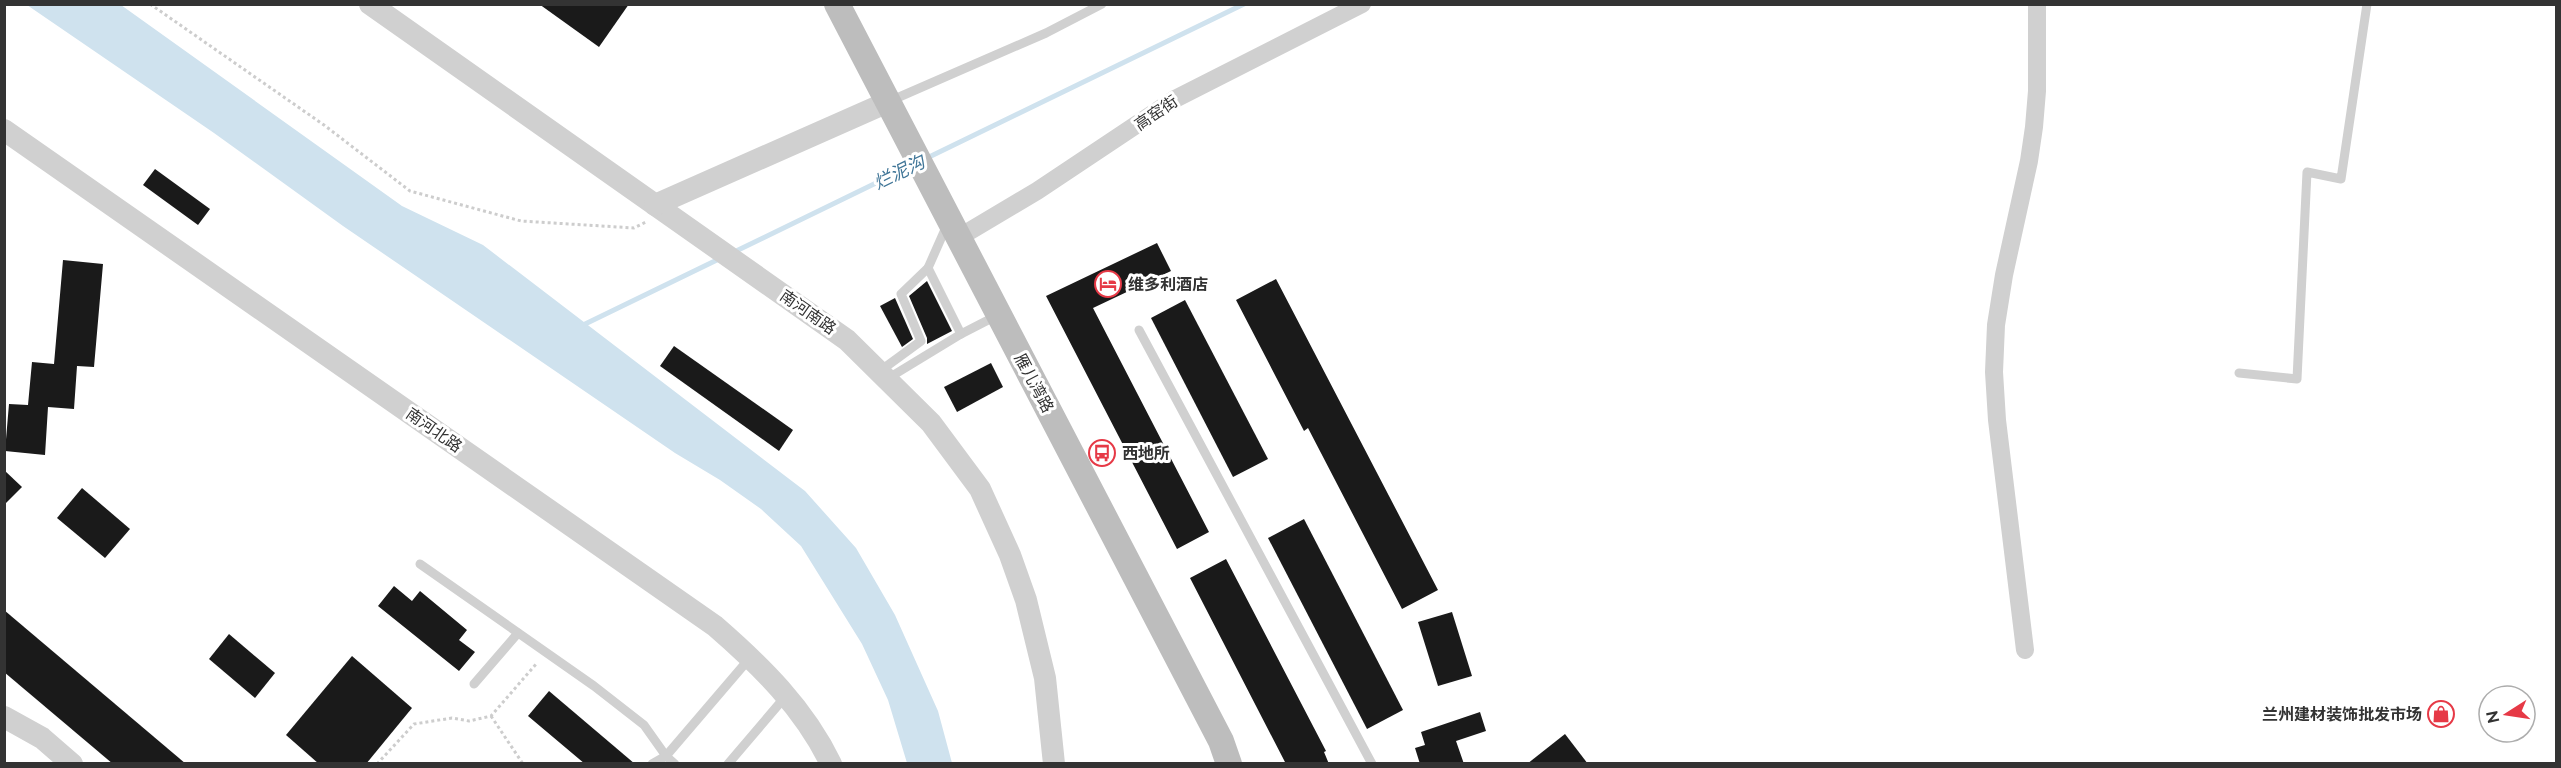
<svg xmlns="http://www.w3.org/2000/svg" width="2561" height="768" viewBox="0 0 2561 768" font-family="Raleway,'Noto Sans SC',sans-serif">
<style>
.water{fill:#cfe2ee}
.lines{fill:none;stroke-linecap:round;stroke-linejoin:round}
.stream{stroke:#cfe2ee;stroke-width:5}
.building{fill:#1a1a1a}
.path{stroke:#cdcdcd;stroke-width:3;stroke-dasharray:3 3;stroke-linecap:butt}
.service{stroke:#d0d0d0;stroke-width:9}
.minor{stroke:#d0d0d0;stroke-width:18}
.tertiary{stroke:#d0d0d0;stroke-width:22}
.secondary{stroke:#bdbdbd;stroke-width:26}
.labels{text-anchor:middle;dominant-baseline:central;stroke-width:6;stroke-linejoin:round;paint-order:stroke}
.street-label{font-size:16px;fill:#333;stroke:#fff}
.poi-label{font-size:16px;font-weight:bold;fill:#333;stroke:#fff;text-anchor:start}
.water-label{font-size:18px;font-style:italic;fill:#3f7597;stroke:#fff}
</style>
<rect width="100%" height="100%" fill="#fff"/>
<polygon class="water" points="27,5 121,5 402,206 483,245 805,491 856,548 895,615 938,711 952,763 907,763 888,700 862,644 801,546 761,509 720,480 675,453 343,226 214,133"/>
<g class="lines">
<g class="stream">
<polyline points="927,158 1244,4"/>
<polyline points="732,253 913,165"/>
<polyline points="581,326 721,258"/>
</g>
</g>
<g class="building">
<polygon points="539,4 629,4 599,47"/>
<polygon points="155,169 210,209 198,225 143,185"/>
<polygon points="1157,243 1171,271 1093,308 1209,532 1177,549 1046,296"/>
<polygon points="63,260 103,264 94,367 77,366 74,409 48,407 45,455 5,451 9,404 28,405 32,362 54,364"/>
<polygon points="1276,279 1438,590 1402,609 1308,428 1304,431 1236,300"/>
<polygon points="927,281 952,331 927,344 927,338 909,296"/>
<polygon points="895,298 913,339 902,347 880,306"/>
<polygon points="1185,300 1268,459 1233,477 1151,318"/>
<polygon points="674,346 793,430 779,451 660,366"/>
<polygon points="991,363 1003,387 957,412 944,387"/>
<polygon points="4,470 22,487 4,505"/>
<polygon points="82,488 130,529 105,558 57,518"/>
<polygon points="1304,519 1403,710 1367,729 1268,538"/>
<polygon points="1226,559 1326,751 1324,752 1329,764 1286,764 1190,578"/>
<polygon points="394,586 412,601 420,591 467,630 459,640 475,652 459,671 378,606"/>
<polygon points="4,610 186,764 113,764 4,672"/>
<polygon points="1452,612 1472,676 1438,686 1418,622"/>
<polygon points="229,634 275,673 255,698 209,659"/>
<polygon points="352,656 412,708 366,764 319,764 286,735"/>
<polygon points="549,691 635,764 585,764 528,716"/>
<polygon points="1480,712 1486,731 1456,741 1464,764 1420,764 1415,748 1425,745 1421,732"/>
<polygon points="1565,734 1588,764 1527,764"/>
</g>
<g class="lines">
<g class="path">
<polyline points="150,4 324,125 410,191 521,221 634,228 646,222"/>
<polyline points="491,716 523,764"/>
<polyline points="377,764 414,724 452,718 469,721 491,716 537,663"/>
</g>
<g class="service">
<polyline points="890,101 1046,33 1102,4"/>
<polyline points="928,268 947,225"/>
<polyline points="1139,330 1372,764"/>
<polyline points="961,334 996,316"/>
<polyline points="880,371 921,341 901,294 928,268 961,334 887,379"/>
<polyline points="2239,373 2297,379 2307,172 2341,179 2367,4"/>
<polyline points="420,564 594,686 644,725 666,756 675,764"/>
<polyline points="474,684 518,633"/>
<polyline points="652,764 666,756 749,659"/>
<polyline points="728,764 785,697"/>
</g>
<g class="minor">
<polyline points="958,238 1037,191 1175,99 1362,4"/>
<polyline points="2025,650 1997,420 1994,372 1996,325 2004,275 2029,161 2034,127 2037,91 2037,4"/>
</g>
<g class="tertiary">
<polyline points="370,4 847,340 931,423 980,489 1010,555 1026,600 1045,678 1054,764"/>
<path d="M 4,130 L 715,626 C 761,666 804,708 831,764"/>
<polyline points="655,205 888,102"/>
<polyline points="4,717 42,738 72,764"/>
</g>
<polyline class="secondary" points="837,4 1221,741 1229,764"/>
</g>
<defs>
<symbol id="hotel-ring" viewBox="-11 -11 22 22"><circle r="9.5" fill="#fff" stroke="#e63946" stroke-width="1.5"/><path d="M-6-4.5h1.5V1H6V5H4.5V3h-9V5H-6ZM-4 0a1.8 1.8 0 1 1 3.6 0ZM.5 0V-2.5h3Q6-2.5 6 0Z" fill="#e63946"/></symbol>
<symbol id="bus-ring" viewBox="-11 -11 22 22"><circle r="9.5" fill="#fff" stroke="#e63946" stroke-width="1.5"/><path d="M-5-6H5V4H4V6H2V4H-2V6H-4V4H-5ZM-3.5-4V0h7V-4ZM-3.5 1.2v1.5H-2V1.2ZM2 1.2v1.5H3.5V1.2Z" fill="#e63946"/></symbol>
<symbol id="shop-ring" viewBox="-11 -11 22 22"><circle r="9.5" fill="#fff" stroke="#e63946" stroke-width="1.5"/><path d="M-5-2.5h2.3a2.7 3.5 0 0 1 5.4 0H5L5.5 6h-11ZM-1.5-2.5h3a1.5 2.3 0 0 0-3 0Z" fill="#e63946"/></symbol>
</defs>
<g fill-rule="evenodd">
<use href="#hotel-ring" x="1093" y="269" width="30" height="30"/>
<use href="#bus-ring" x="1087" y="438" width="30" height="30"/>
<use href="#shop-ring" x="2426" y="699" width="30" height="30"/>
</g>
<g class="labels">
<g class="street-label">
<text transform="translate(1156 113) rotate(-34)">高窑街</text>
<text transform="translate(808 312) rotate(35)">南河南路</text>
<text transform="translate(1034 383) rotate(62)">雁儿湾路</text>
<text transform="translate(434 430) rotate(35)">南河北路</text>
</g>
<g class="poi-label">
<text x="1128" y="284">维多利酒店</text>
<text x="1122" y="453">西地所</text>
<text x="2422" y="714" text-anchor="end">兰州建材装饰批发市场</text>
</g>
<g class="water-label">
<text transform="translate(899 172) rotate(-26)">烂泥沟</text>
</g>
</g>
<rect width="2561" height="768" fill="none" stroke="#333333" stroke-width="12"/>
<g transform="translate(2507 714) rotate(258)"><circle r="28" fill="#ffffff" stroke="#adadad" stroke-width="1.5"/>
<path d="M0-4.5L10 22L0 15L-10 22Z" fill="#e63946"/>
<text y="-9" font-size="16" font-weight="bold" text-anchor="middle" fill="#333333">N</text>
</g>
</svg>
